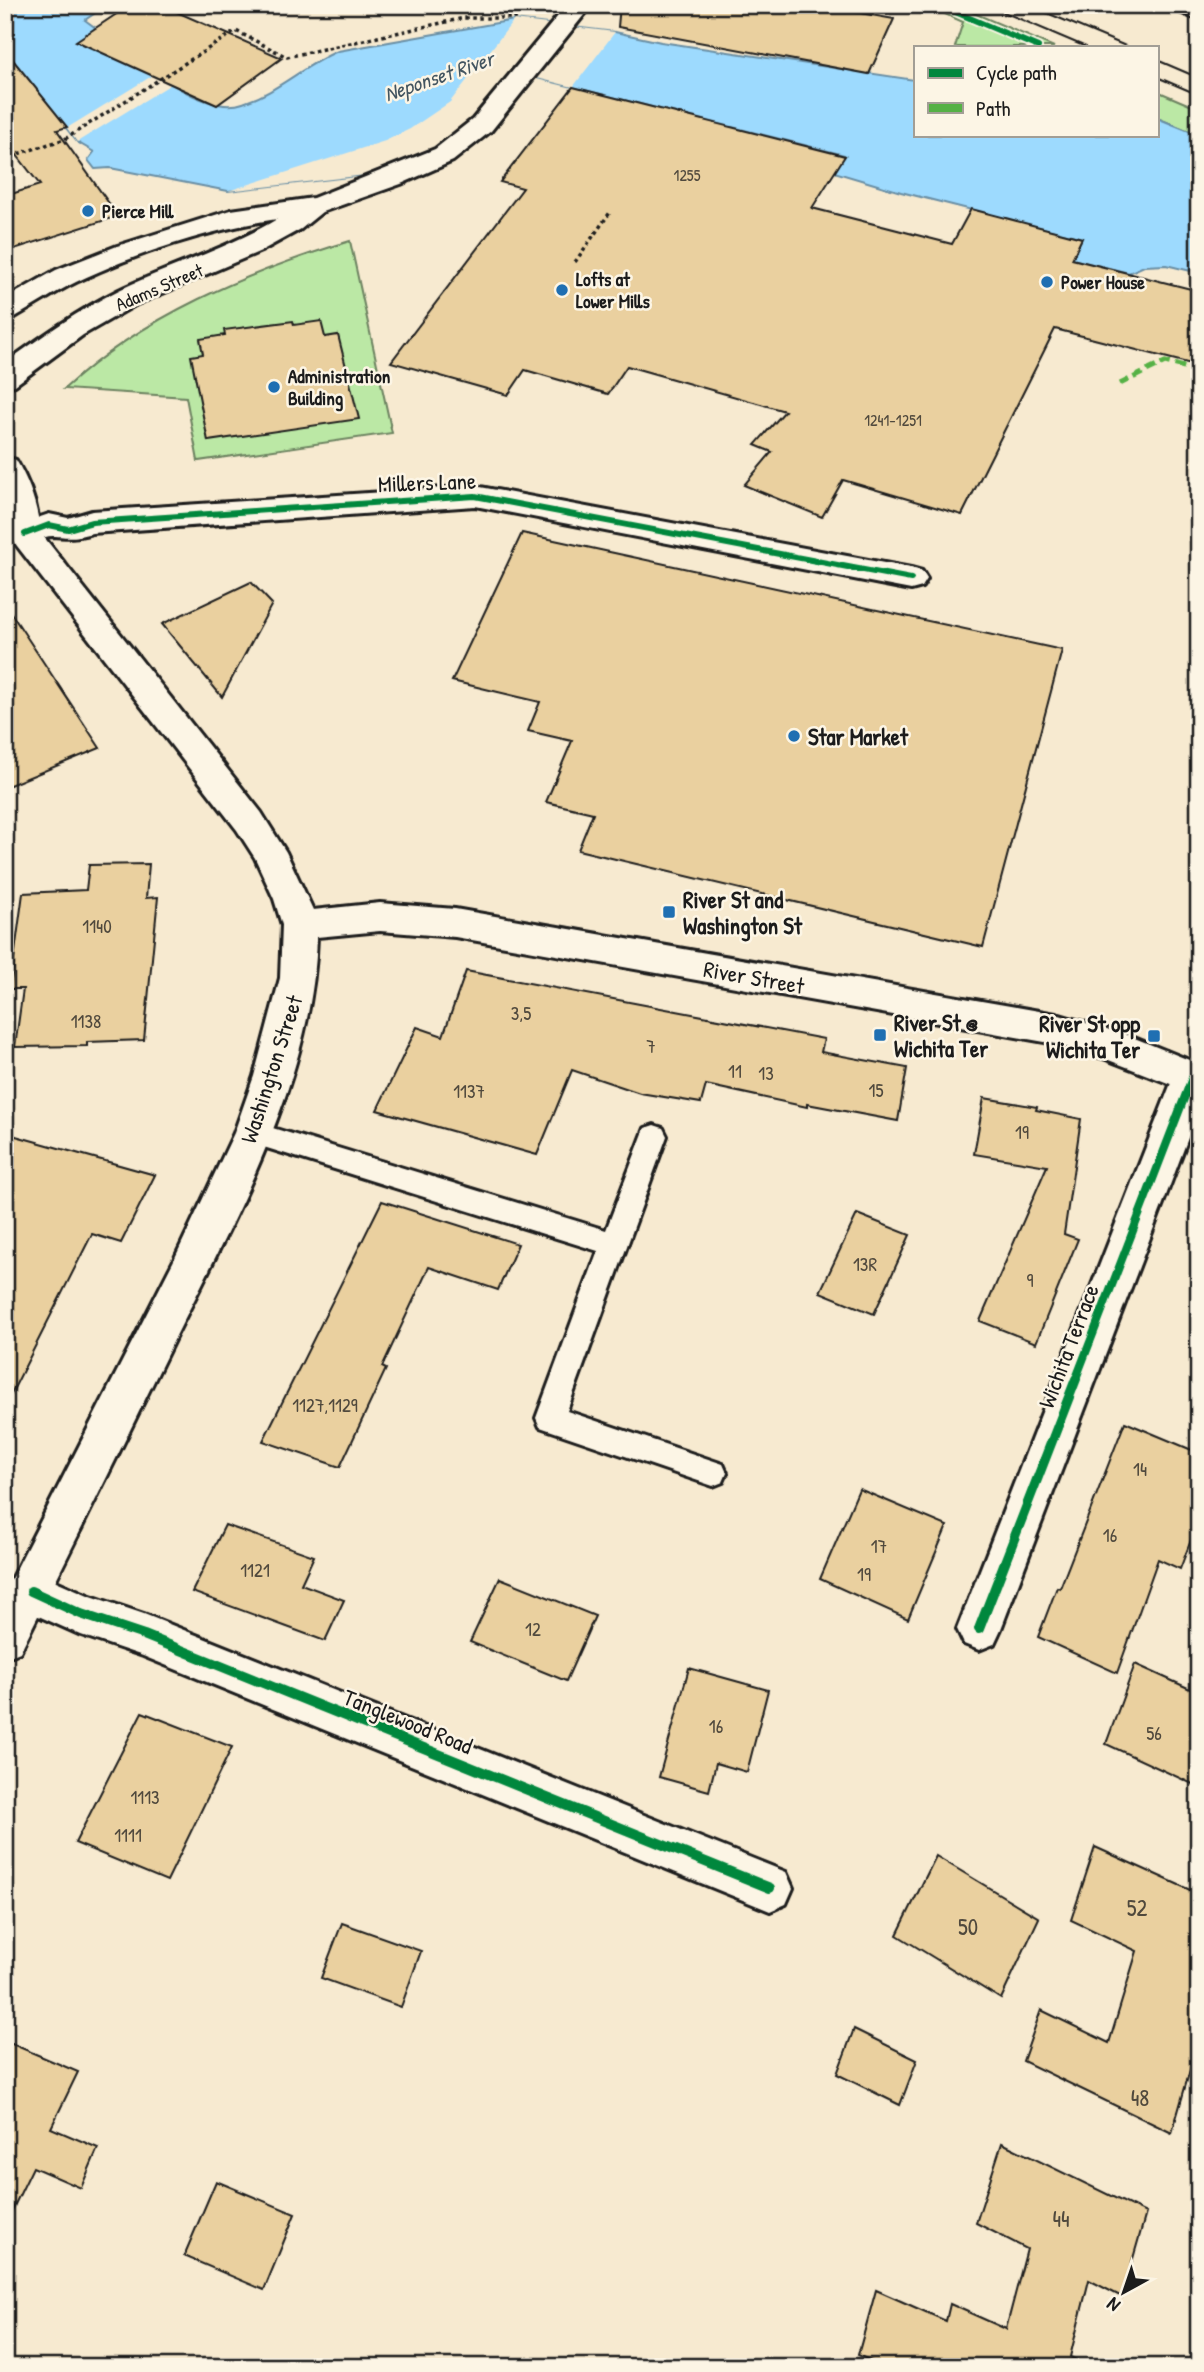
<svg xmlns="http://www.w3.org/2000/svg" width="1204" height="2372" viewBox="0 0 1204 2372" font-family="'Patrick Hand',sans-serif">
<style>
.green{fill:#bbe8a5;stroke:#6c8260;stroke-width:2}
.water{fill:#9ddafe;stroke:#698ea4;stroke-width:2}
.pier{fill:#f7ead0}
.building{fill:#ead09f;stroke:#1c1c1c;stroke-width:2}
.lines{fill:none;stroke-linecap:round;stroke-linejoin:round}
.service-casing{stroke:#1c1c1c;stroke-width:6}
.minor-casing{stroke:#1c1c1c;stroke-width:6}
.tertiary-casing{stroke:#1c1c1c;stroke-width:6}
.secondary-casing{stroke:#1c1c1c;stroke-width:6}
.primary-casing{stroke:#1c1c1c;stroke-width:6}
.path{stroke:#1c1c1c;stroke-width:3.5;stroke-dasharray:3.5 3.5;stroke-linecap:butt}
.service{fill:#fcf5e5;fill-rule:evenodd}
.minor{fill:#fcf5e5;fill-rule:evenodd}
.tertiary{fill:#fcf5e5;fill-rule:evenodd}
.secondary{fill:#fcf5e5;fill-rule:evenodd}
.primary{fill:#fcf5e5;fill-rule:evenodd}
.tram{stroke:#1c1c1c;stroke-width:2}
.quiet{stroke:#55b145;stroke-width:5;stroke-dasharray:10 5;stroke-linecap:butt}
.cycleway-far2-casing{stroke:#fcf5e5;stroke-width:10}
.cycleway-far1-casing{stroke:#fcf5e5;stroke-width:12}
.cycleway-casing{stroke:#fcf5e5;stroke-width:15}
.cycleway-far2{stroke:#00873e;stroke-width:6}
.cycleway-far1{stroke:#00873e;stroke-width:8}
.cycleway{stroke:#00873e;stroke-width:10}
.poi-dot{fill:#1f6fb2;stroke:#fcf5e5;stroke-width:2.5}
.labels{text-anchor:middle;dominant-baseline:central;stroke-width:5;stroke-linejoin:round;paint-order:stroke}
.far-number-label{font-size:16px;fill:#50493d}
.far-poi-label{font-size:19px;font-weight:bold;fill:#1c1c1c;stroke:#fcf5e5;text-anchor:start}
.far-street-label{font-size:19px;fill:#1c1c1c;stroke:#fcf5e5}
.number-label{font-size:19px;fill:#50493d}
.far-water-label{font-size:21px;font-style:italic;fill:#435560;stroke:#fcf5e5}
.street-label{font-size:23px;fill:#1c1c1c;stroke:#fcf5e5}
.poi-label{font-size:23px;font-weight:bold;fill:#1c1c1c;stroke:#fcf5e5;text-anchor:start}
.near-number-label{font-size:23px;fill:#50493d}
</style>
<rect width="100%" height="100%" fill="#f7ead0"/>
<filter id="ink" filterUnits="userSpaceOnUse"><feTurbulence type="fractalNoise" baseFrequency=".0143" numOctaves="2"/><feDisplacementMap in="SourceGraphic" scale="14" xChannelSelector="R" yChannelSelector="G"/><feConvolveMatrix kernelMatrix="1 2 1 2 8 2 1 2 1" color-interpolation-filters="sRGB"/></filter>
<g filter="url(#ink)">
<g class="green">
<polygon points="925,5 955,5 1054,47 955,47 963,22"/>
<polygon points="1157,91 1199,109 1199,135 1157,118"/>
<path d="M 350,241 L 392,433 L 198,461 L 186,397 L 64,389 C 143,316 248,272 350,241 Z"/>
</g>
<path class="water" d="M 5,5 L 107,5 L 85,20 C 122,46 198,119 243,103 C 278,92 304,65 338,51 L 514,20 L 615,32 L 661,42 L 915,80 L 915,135 L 1157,135 L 1157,118 L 1199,135 L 1199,273 L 1166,265 L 1144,266 L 1129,273 L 1072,259 L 1082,238 L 901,192 L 834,172 L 844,155 L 525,75 L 425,168 L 228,191 L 110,168 L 95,169 L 88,160 L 94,152 L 77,142 L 5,50 Z"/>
<g class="pier">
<polygon points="514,20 615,32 573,87 525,75 425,168 228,191 385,141 410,129 450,102"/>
<polygon points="160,71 181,78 77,142 67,128"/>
</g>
<g class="building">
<polygon points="130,5 161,5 282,58 217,105 76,41"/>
<polygon points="620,5 815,5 894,19 869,74 618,27"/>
<polygon points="5,50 67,127 57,130 118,216 5,252 5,196 40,185 9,145 5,147"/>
<polygon points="573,87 845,156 812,208 952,244 971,209 1082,238 1072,259 1199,291 1199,366 1055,329 962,515 843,480 822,517 744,485 772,452 755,445 785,411 627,366 608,394 525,370 508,395 391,362 523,188 500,182"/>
<polygon points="293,321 294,325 321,321 325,337 338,335 359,419 208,441 191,356 203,354 200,339 225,335 224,330"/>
<polygon points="522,533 1062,650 983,947 578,850 593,813 546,802 572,741 528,731 540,702 452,681"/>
<polygon points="251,582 272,604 222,697 162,624"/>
<polygon points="5,604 100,748 5,787"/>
<polygon points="149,864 146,898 158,897 144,1040 87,1042 87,1046 15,1047 23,989 10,989 23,893 86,890 89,865"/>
<polygon points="466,971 824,1039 821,1052 907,1068 898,1121 807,1104 807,1107 706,1085 701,1103 640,1093 572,1070 537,1155 377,1110 417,1027 443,1036"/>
<polygon points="984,1098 1037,1107 1036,1110 1081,1119 1064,1234 1078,1239 1036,1343 980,1321 1047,1166 974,1154"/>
<polygon points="5,1133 155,1175 121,1243 92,1234 5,1406"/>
<polygon points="382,1201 518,1244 498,1290 429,1267 382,1367 386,1369 340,1467 263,1441"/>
<polygon points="857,1214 910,1235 874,1314 820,1292"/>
<polygon points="1125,1422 1199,1453 1199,1519 1180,1569 1158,1559 1117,1673 1038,1637 1057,1587 1060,1588"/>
<polygon points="859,1489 947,1526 908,1619 820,1579"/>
<polygon points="225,1525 314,1556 301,1584 344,1600 325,1641 192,1592"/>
<polygon points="500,1578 595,1616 566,1681 470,1642"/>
<polygon points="1135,1664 1199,1693 1199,1787 1106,1744"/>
<polygon points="689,1668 768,1690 747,1772 716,1763 709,1791 659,1777"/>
<polygon points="142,1712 232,1747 167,1881 75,1843"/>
<polygon points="1095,1847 1199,1894 1199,2038 1172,2133 1023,2061 1041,2010 1109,2043 1137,1951 1071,1920"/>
<polygon points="936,1856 1039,1918 1001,1999 897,1935"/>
<polygon points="342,1923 421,1951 401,2007 321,1978"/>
<polygon points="854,2029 917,2060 900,2105 837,2074"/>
<polygon points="5,2041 78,2072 51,2128 98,2148 81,2188 33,2167 5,2225"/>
<polygon points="1002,2143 1146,2213 1122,2297 1089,2280 1070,2357 1092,2367 884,2367 858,2355 876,2290 946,2321 950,2304 1006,2329 1027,2249 976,2223"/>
<polygon points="216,2181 295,2214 264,2290 184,2256"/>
</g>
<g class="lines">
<defs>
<polygon id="service" points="253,1122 606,1230 645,1128 654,1125 663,1128 667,1136 567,1411 723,1464 727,1473 723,1482 713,1486 540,1427 536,1418 598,1251 244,1141 240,1133 244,1125"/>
<g id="minor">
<path d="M 475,486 L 911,568 L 922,571 L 927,579 L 922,587 L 911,590 L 475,506 L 92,533 C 73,538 72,537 53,536 C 38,536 32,547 14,542 L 10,534 L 14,526 L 49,514 L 68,518 L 92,511 Z"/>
<polygon points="1192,1063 1199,1065 1199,1109 1001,1629 994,1644 979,1650 964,1644 957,1629 1173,1078 1179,1067"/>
<polygon points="31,1570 88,1595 144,1614 786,1872 793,1888 786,1904 770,1911 143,1656 81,1635 16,1606 9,1591 16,1576"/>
</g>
<polygon id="tertiary" points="1172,5 1199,5 1199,20 1175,10"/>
<path id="secondary" d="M 5,457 L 16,460 C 29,481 38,507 40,532 L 261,812 L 286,852 L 313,910 L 380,903 L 455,909 L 1056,1014 L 1127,1035 L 1199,1064 L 1199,1095 L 1106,1059 L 1056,1044 L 455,937 L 380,931 L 317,937 C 313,1077 236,1215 175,1338 C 124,1443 72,1548 20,1652 L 5,1658 L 5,1591 L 173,1262 L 234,1133 L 254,1076 L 280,978 L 282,925 L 274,899 L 255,858 L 237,830 L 14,542 L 5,535 Z"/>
<path id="primary" d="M 567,5 L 592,5 L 491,131 L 453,161 L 401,184 L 322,212 L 301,229 L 261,251 L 137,304 L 83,335 L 15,385 L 5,387 L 5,363 C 41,337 79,310 119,290 C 172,265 227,249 277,219 C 211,229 137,253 76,282 C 55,292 35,306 15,317 L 5,320 L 5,299 L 56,270 L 117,246 L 231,210 L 313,198 L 435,149 L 473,119 Z"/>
</defs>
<use href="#service" class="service-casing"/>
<use href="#minor" class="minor-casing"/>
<use href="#tertiary" class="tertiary-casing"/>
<use href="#secondary" class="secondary-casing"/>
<use href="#primary" class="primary-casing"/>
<g class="path">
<polyline points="5,158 65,139 236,31 287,57 464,18 519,18"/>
<polyline points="575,262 611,211"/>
</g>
<use href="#service" class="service"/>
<use href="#minor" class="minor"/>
<use href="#tertiary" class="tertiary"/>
<use href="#secondary" class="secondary"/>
<use href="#primary" class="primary"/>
<g class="tram">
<polyline points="987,5 1086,47"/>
<polyline points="1028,5 1128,47"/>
<polyline points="1157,60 1199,78"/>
<polyline points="1157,77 1199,95"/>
</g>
<polyline class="quiet" points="1120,384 1165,362 1199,371"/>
<defs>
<g id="cycleway-far2">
<polyline points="939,5 1038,47"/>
<polyline points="25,534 49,525 68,529 92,522 475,496 911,579"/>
</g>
<polyline id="cycleway-far1" points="1075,1381 1192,1078"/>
<g id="cycleway">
<polyline points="31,1591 81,1614 144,1635 770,1888"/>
<polyline points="979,1629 1076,1379"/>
</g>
</defs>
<use href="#cycleway-far2" class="cycleway-far2-casing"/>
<use href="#cycleway-far1" class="cycleway-far1-casing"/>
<use href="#cycleway" class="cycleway-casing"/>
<use href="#cycleway-far2" class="cycleway-far2"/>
<use href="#cycleway-far1" class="cycleway-far1"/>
<use href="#cycleway" class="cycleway"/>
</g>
</g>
<g class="poi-dot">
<circle cx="88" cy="211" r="7"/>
<circle cx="1047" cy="282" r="7"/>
<circle cx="562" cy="290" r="7"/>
<circle cx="274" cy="387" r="7"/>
<circle cx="794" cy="736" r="7"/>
<rect x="662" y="905" width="14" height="14" rx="3.5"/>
<rect x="873" y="1028" width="14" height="14" rx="3.5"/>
<rect x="1147" y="1029" width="14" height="14" rx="3.5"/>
</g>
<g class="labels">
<g class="far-number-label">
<text x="687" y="175">1255</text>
<text x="893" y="420">1241-1251</text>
</g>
<g class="far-poi-label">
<text x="102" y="211">Pierce Mill</text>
<text x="576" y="279">Lofts at<tspan x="576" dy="22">Lower Mills</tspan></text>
<text x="1061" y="282">Power House</text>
<text x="288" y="376">Administration<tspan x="288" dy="22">Building</tspan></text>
</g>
<g class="far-street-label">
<text transform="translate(159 287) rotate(-23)">Adams Street</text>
</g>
<g class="number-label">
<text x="97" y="926">1140</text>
<text x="521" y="1013">3,5</text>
<text x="86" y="1021">1138</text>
<text x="651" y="1046">7</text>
<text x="735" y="1071">11</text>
<text x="766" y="1073">13</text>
<text x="876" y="1090">15</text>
<text x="469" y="1091">1137</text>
<text x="1022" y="1132">19</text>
<text x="865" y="1264">13R</text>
<text x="1030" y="1280">9</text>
<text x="325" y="1405">1127,1129</text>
<text x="1140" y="1469">14</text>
<text x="1110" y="1535">16</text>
<text x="879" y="1546">17</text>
<text x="255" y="1570">1121</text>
<text x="864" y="1574">19</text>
<text x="533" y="1629">12</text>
<text x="716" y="1726">16</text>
<text x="1154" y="1733">56</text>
<text x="145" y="1797">1113</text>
<text x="128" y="1835">1111</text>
</g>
<g class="far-water-label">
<text transform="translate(439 76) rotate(-19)">Neponset River</text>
</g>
<g class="street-label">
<text transform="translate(427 482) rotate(-2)">Millers Lane</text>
<text transform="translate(754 977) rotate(10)">River Street</text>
<text transform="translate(271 1069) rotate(-72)">Washington Street</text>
<text transform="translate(1068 1346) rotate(-69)">Wichita Terrace</text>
<text transform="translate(408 1721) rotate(22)">Tanglewood Road</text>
</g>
<g class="poi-label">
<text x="808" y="736">Star Market</text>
<text x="683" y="899">River St and<tspan x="683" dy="26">Washington St</tspan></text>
<text x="894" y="1022">River St @<tspan x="894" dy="26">Wichita Ter</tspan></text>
<text x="1140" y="1023" text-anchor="end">River St opp<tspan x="1140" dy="26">Wichita Ter</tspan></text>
</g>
<g class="near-number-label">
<text x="1137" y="1907">52</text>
<text x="968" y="1926">50</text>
<text x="1140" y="2097">48</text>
<text x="1061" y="2218">44</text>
</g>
</g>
<rect width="1204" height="2372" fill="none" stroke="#fcf5e5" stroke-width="28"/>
<rect x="14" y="14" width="1176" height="2344" fill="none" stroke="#1c1c1c" stroke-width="2.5" filter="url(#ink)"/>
<rect x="914" y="46" width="245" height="91" fill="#fcf5e5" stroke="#a29e95" stroke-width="2"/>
<rect x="928" y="68" width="35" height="10" fill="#00873e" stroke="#a29e95" stroke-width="2"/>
<text x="976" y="80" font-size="21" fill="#1c1c1c">Cycle path</text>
<rect x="928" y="103" width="35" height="10" fill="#55b145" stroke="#a29e95" stroke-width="2"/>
<text x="976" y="116" font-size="21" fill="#1c1c1c">Path</text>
<g transform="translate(1124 2292) rotate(220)" stroke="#fcf5e5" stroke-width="5" paint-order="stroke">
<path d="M0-5L12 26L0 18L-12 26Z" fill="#1c1c1c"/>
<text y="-10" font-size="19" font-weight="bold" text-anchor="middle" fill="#1c1c1c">N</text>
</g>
</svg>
